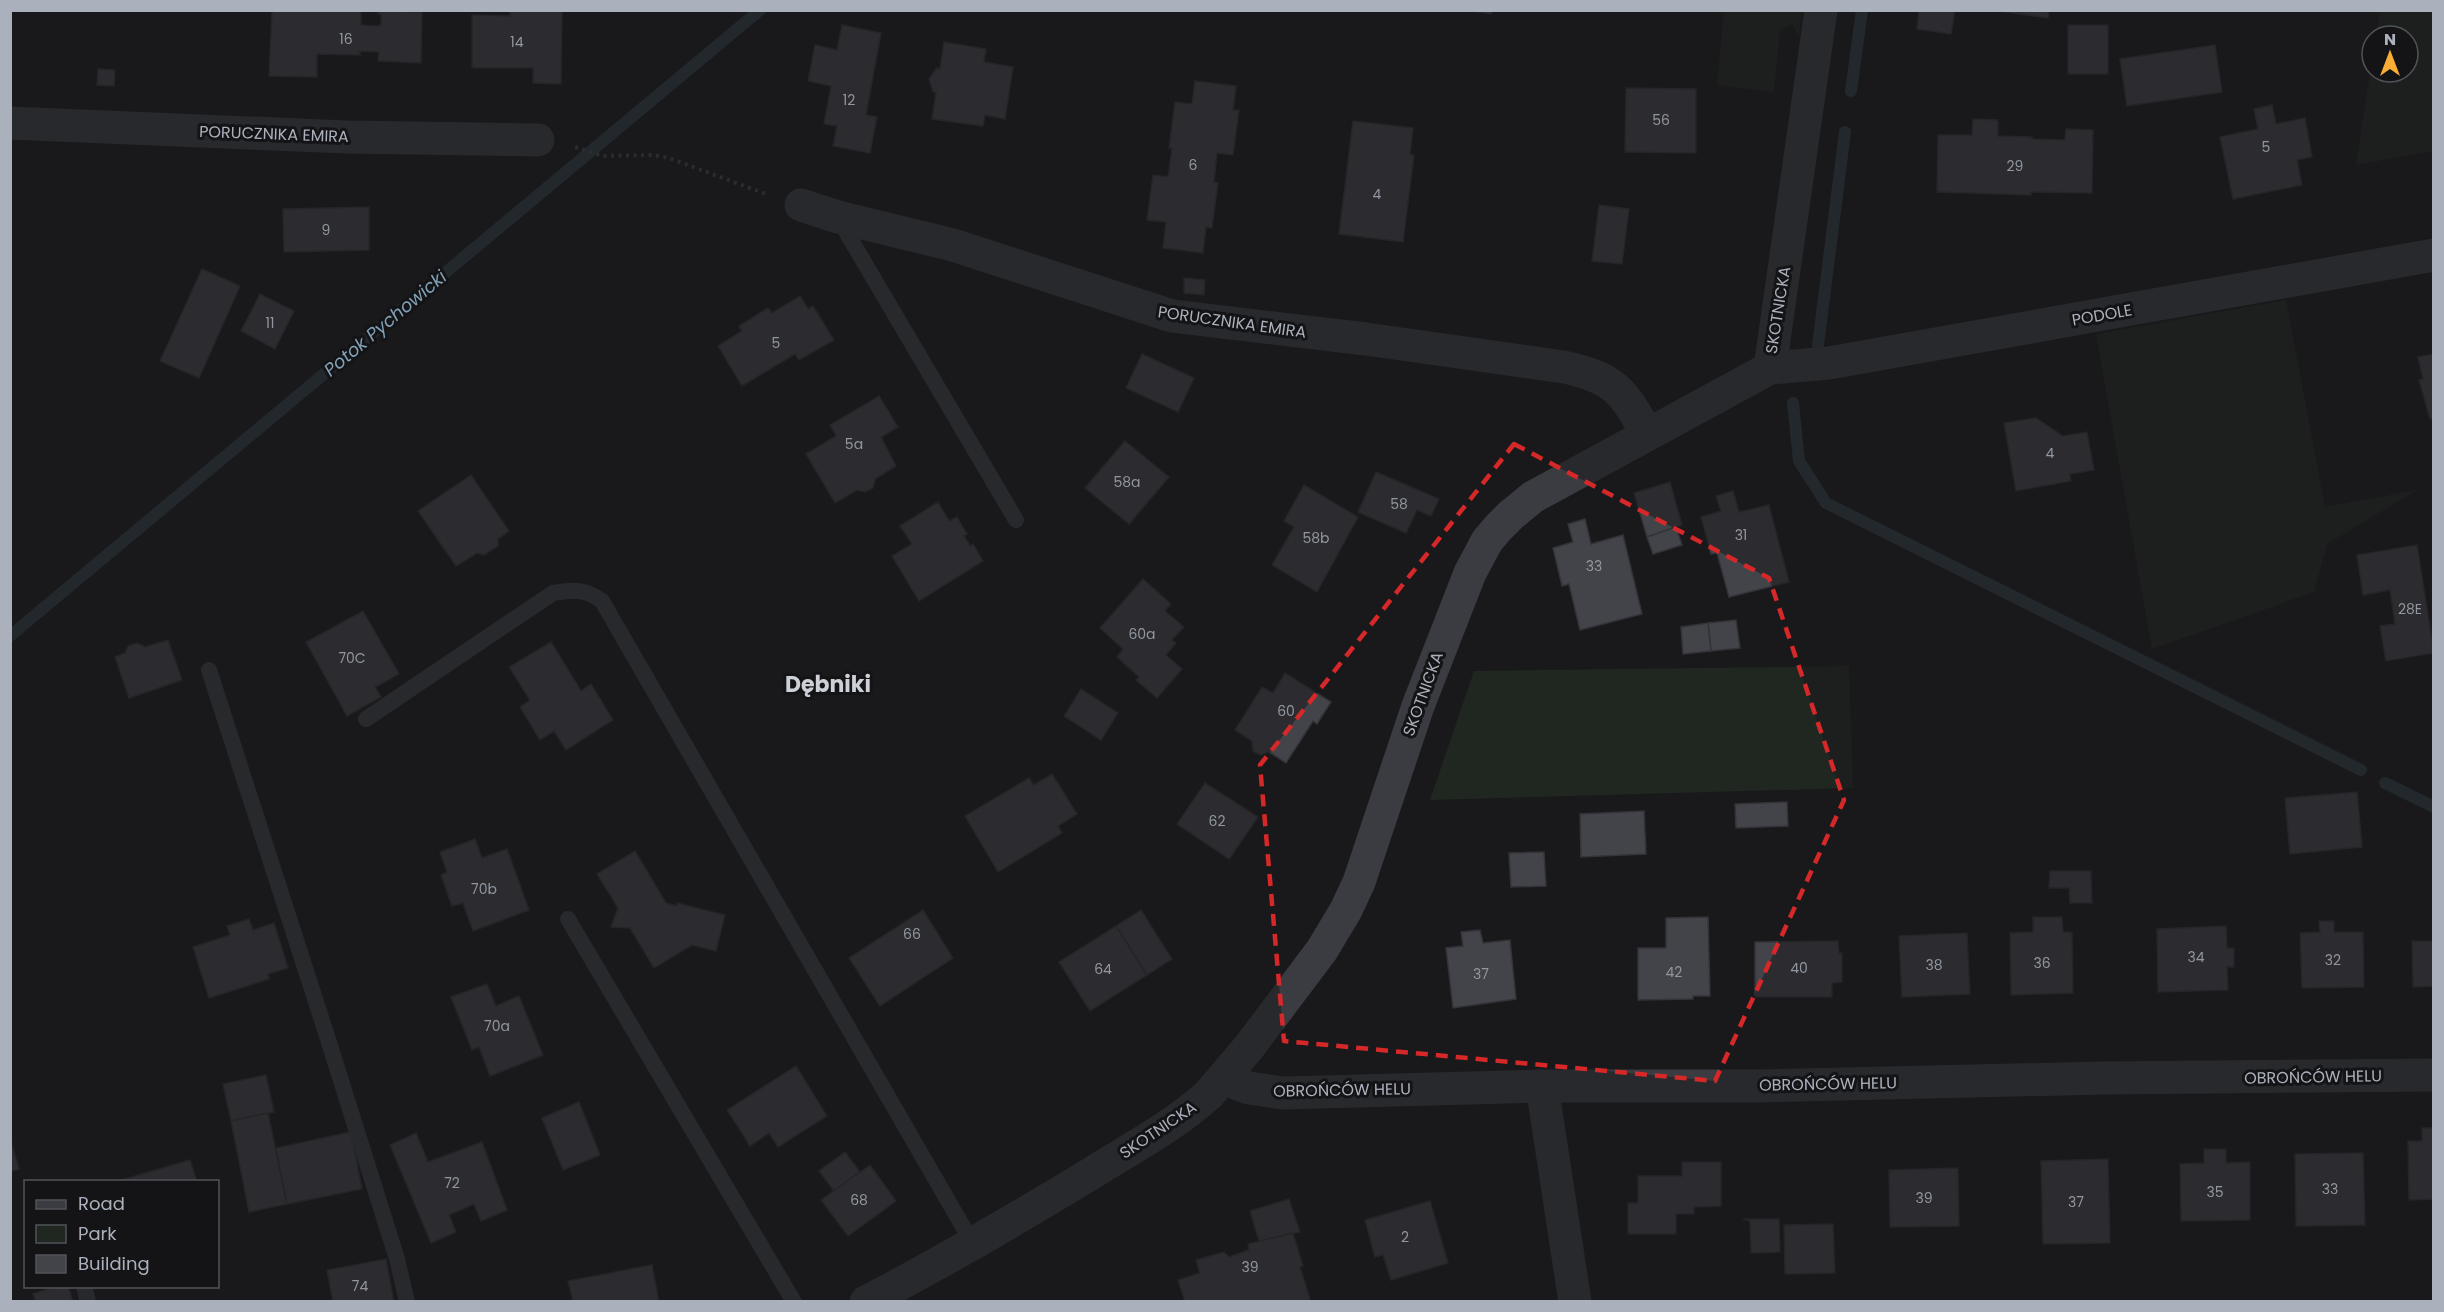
<svg xmlns="http://www.w3.org/2000/svg" width="2444" height="1312" viewBox="0 0 2444 1312" font-family="Poppins,sans-serif">
<style>
.green{fill:#1f2720}
.lines{fill:none;stroke-linecap:round;stroke-linejoin:round}
.stream{stroke:#2e3a41;stroke-width:12}
.building{fill:#434449;stroke:#333338;stroke-width:1.5}
.path{stroke:#404348;stroke-width:4;stroke-dasharray:3 4.5;stroke-linecap:butt}
.lane{stroke:#3a3c41;stroke-width:16}
.street{stroke:#3a3c41;stroke-width:33}
.marked{fill:none;stroke:#d62828;stroke-width:4.5;stroke-dasharray:12 8;stroke-linejoin:round}
.labels{text-anchor:middle;dominant-baseline:central;stroke-width:6;stroke-linejoin:round;paint-order:stroke}
.number-label{font-size:14px;fill:#91969f}
.street-label{font-size:16px;fill:#abb1bc;stroke:#141417}
.water-label{font-size:18px;font-style:italic;fill:#82a1b7;stroke:#141417}
.district-label{font-size:22px;font-weight:bold;fill:#cdd0d7;stroke:#141417}
</style>
<rect width="100%" height="100%" fill="#19191c"/>
<g class="green">
<polygon points="1724,11 1802,11 1799,36 1792,24 1780,30 1774,92 1717,85"/>
<polygon points="2380,11 2433,11 2433,151 2356,165 2372,60 2372,72 2408,72 2408,36 2376,36"/>
<polygon points="2286,300 2325,507 2417,490 2327,544 2314,592 2152,649 2096,334"/>
<polygon points="1849,666 1853,788 1430,800 1474,671"/>
</g>
<g class="lines">
<g class="stream">
<polyline points="1851,91 1862,10"/>
<polyline points="1818,345 1845,132"/>
<polyline points="1793,403 1799,461 1826,503 2361,770"/>
<polyline points="10,636 760,10"/>
<polyline points="2385,783 2434,807"/>
</g>
</g>
<g class="building">
<polygon points="272,10 361,10 361,25 377,26 381,25 381,14 378,14 378,11 422,12 421,63 378,61 379,52 360,51 360,55 317,54 317,77 269,76"/>
<polygon points="510,10 562,10 561,84 533,83 533,68 472,68 472,15 510,16"/>
<polygon points="1467,10 1492,10 1491,14"/>
<polygon points="1919,10 1955,10 1951,34 1917,29"/>
<polygon points="1995,10 2020,10 2020,14"/>
<polygon points="2020,10 2049,10 2048,18 2020,14"/>
<polygon points="842,25 881,33 866,115 877,117 870,153 833,146 837,126 824,124 831,86 808,81 815,45 837,50"/>
<rect x="2068" y="25" width="40" height="49"/>
<polygon points="944,42 986,49 984,62 1013,67 1005,119 985,115 983,126 932,119 936,92 933,92 929,79 937,68 940,69"/>
<polygon points="2215,45 2222,92 2127,106 2120,59"/>
<polygon points="98,69 115,70 114,86 97,85"/>
<polygon points="1195,81 1236,86 1233,110 1239,110 1233,155 1217,153 1214,182 1218,183 1212,228 1206,227 1203,253 1163,248 1166,222 1147,220 1153,175 1168,177 1172,148 1169,148 1175,102 1192,104"/>
<polygon points="1626,88 1696,89 1696,153 1625,152"/>
<polygon points="2272,105 2276,124 2305,118 2312,157 2297,160 2302,185 2233,199 2220,137 2258,129 2254,109"/>
<polygon points="1973,119 1998,120 1998,136 2032,137 2032,139 2065,140 2066,129 2093,130 2092,193 2031,192 2031,195 1937,192 1938,135 1972,135"/>
<polygon points="1353,121 1413,128 1410,154 1414,155 1403,242 1339,234"/>
<polygon points="1599,205 1629,209 1622,264 1592,261"/>
<polygon points="369,207 369,250 284,252 283,209"/>
<polygon points="202,269 240,286 199,378 160,361"/>
<polygon points="1184,278 1205,280 1204,295 1184,293"/>
<polygon points="260,294 294,311 275,349 241,331"/>
<polygon points="800,296 808,309 813,306 834,340 799,360 795,354 742,386 718,346 742,331 739,326 768,308 772,313"/>
<polygon points="1142,354 1194,378 1178,412 1126,388"/>
<polygon points="2434,354 2434,419 2430,419 2419,380 2423,379 2418,357"/>
<polygon points="879,396 898,427 881,437 896,466 875,479 873,488 865,492 857,490 835,503 806,454 836,436 830,425"/>
<polygon points="2036,418 2063,436 2087,432 2094,470 2070,474 2071,481 2016,491 2004,423"/>
<polygon points="1125,441 1169,477 1129,524 1085,488"/>
<polygon points="1376,472 1439,499 1431,516 1417,510 1406,533 1358,512"/>
<polygon points="471,475 509,531 498,539 498,546 484,555 477,553 456,566 418,511"/>
<polygon points="1670,482 1682,525 1647,537 1634,493"/>
<polygon points="1304,485 1358,517 1317,592 1272,565 1294,527 1284,521"/>
<polygon points="1733,491 1739,512 1769,505 1789,582 1729,597 1717,553 1711,554 1701,517 1721,511 1716,496"/>
<polygon points="938,502 949,521 957,517 967,534 964,536 970,546 973,544 983,561 919,601 892,556 912,544 900,526"/>
<polygon points="1585,519 1591,544 1623,535 1642,614 1580,630 1569,584 1562,586 1553,548 1573,542 1568,524"/>
<polygon points="1676,527 1682,545 1653,554 1647,537"/>
<polygon points="2417,545 2434,653 2386,661 2380,626 2395,624 2390,590 2363,595 2357,555"/>
<polygon points="1143,579 1171,604 1165,611 1184,627 1172,640 1176,643 1166,655 1182,669 1157,698 1136,680 1139,677 1117,657 1123,649 1100,628"/>
<polygon points="363,611 399,674 375,687 381,697 347,716 306,642"/>
<polygon points="1736,620 1740,648 1711,651 1708,623"/>
<polygon points="1708,623 1711,651 1683,654 1681,627"/>
<polygon points="168,640 182,680 129,698 115,657 125,653 128,646 137,643 145,647"/>
<polygon points="551,642 581,691 591,684 613,720 566,750 554,731 540,740 520,707 530,700 509,667"/>
<polygon points="1285,673 1331,702 1317,724 1313,721 1286,763 1269,752 1260,755 1253,751 1252,741 1235,730 1262,687 1273,693"/>
<polygon points="1081,689 1118,713 1101,740 1064,716"/>
<polygon points="1052,774 1077,814 1058,826 1062,833 998,872 965,816 1029,778 1034,785"/>
<polygon points="1205,783 1258,817 1229,859 1177,824"/>
<polygon points="2357,792 2362,847 2290,854 2285,798"/>
<polygon points="1787,802 1788,826 1736,828 1735,804"/>
<polygon points="1644,811 1646,854 1581,857 1580,814"/>
<polygon points="475,839 482,858 507,849 529,910 473,931 463,903 452,906 441,875 447,872 440,852"/>
<polygon points="635,851 666,903 677,906 677,903 725,915 716,951 692,945 654,968 630,928 611,927 618,908 597,874"/>
<polygon points="1544,852 1546,886 1511,887 1509,853"/>
<polygon points="2050,871 2091,871 2092,903 2070,903 2069,888 2049,888"/>
<polygon points="923,910 953,958 880,1006 849,958"/>
<polygon points="1141,910 1172,959 1147,975 1116,926"/>
<polygon points="1708,917 1710,996 1693,996 1693,999 1638,1000 1638,948 1666,948 1666,918"/>
<polygon points="2033,917 2062,917 2063,932 2072,932 2073,993 2011,995 2010,933 2033,932"/>
<polygon points="249,919 253,930 274,923 288,968 268,974 269,979 209,998 193,947 230,935 227,926"/>
<polygon points="2319,921 2334,921 2334,932 2363,932 2364,987 2302,988 2300,933 2320,932"/>
<polygon points="1116,926 1147,975 1090,1011 1059,962"/>
<polygon points="2226,926 2227,948 2234,948 2234,967 2227,967 2228,990 2158,992 2157,929"/>
<polygon points="1480,930 1483,943 1510,940 1516,999 1453,1008 1446,948 1463,946 1461,932"/>
<polygon points="1967,933 1970,994 1902,997 1899,936"/>
<polygon points="1838,941 1839,953 1842,953 1842,982 1832,983 1832,997 1755,997 1755,942"/>
<polygon points="2412,941 2434,941 2434,986 2413,987"/>
<polygon points="487,984 496,1006 519,996 543,1055 490,1076 479,1047 472,1050 451,997"/>
<polygon points="796,1066 827,1116 778,1147 769,1133 750,1146 727,1110"/>
<polygon points="266,1075 274,1112 231,1121 223,1084"/>
<polygon points="579,1102 600,1155 563,1170 542,1118"/>
<polygon points="268,1113 287,1204 249,1212 231,1121"/>
<polygon points="2422,1128 2434,1128 2434,1199 2409,1200 2408,1141 2422,1141"/>
<polygon points="351,1132 362,1189 287,1204 276,1148"/>
<polygon points="416,1133 428,1162 482,1142 507,1210 481,1221 474,1204 449,1215 456,1232 431,1243 390,1145"/>
<polygon points="10,1138 19,1169 10,1172"/>
<polygon points="2204,1149 2226,1149 2226,1163 2250,1162 2250,1220 2181,1221 2180,1164 2204,1163"/>
<polygon points="845,1152 860,1172 834,1191 819,1171"/>
<polygon points="2363,1153 2365,1225 2296,1226 2295,1154"/>
<polygon points="2108,1159 2110,1243 2043,1244 2041,1161"/>
<polygon points="190,1160 197,1182 118,1181"/>
<polygon points="1682,1162 1721,1162 1721,1206 1694,1207 1694,1214 1676,1214 1676,1234 1628,1234 1628,1203 1638,1203 1638,1176 1682,1176"/>
<polygon points="870,1165 896,1201 848,1236 821,1200"/>
<polygon points="1958,1168 1959,1226 1890,1227 1889,1170"/>
<polygon points="1289,1199 1300,1232 1259,1241 1250,1211"/>
<polygon points="1430,1201 1448,1263 1391,1280 1383,1255 1375,1257 1365,1220"/>
<polygon points="1743,1219 1779,1219 1780,1252 1751,1253 1750,1221"/>
<polygon points="1833,1224 1835,1273 1785,1274 1784,1225"/>
<polygon points="1293,1233 1303,1266 1300,1267 1311,1302 1185,1302 1178,1280 1200,1273 1196,1260 1224,1252 1229,1257 1249,1250 1248,1244"/>
<polygon points="386,1259 394,1302 333,1302 327,1270"/>
<polygon points="652,1265 659,1302 573,1302 568,1281"/>
<polygon points="56,1286 68,1286 73,1302 36,1302 33,1294"/>
</g>
<g class="lines">
<polyline class="path" points="575,147 602,156 653,155 669,158 766,194"/>
<g class="lane">
<polyline points="838,218 1016,520"/>
<polyline points="209,670 327,1036 397,1259 407,1302"/>
<path d="M 366,719 L 553,593 C 574,590 584,588 602,601 L 973,1244"/>
<polyline points="568,919 794,1302"/>
<polyline points="84,1286 88,1302"/>
</g>
<g class="street">
<polyline points="10,123 347,137 538,140"/>
<path d="M 801,205 L 838,217 L 953,245 L 1172,316 L 1366,339 L 1564,367 C 1614,378 1623,390 1647,434"/>
<polyline points="1770,368 1829,363 2434,255"/>
<polyline points="1224,1079 1249,1088 1283,1093 1542,1086 1758,1086 2104,1078 2434,1075"/>
<polyline points="1542,1086 1575,1302"/>
<path d="M 866,1302 C 943,1262 1018,1218 1092,1173 C 1132,1148 1174,1126 1209,1094 L 1249,1047 L 1322,950 L 1346,910 L 1359,882 L 1418,706 L 1470,573 L 1487,541 L 1499,527 L 1511,515 L 1533,497 L 1770,368 L 1821,10"/>
</g>
</g>
<path d="M0 0H2444V1312H0ZM 1514,444 L 1769,578 L 1844,800 L 1715,1081 L 1284,1041 L 1260,765 Z" fill="#19191c" fill-opacity=".55" fill-rule="evenodd"/>
<path class="marked" d="M 1514,444 L 1769,578 L 1844,800 L 1715,1081 L 1284,1041 L 1260,765 Z"/>
<g class="labels">
<g class="number-label">
<text x="346" y="39">16</text>
<text x="517" y="42">14</text>
<text x="849" y="100">12</text>
<text x="1661" y="120">56</text>
<text x="2266" y="147">5</text>
<text x="1193" y="165">6</text>
<text x="2015" y="166">29</text>
<text x="1377" y="194">4</text>
<text x="326" y="230">9</text>
<text x="270" y="323">11</text>
<text x="776" y="343">5</text>
<text x="854" y="444">5a</text>
<text x="2050" y="453">4</text>
<text x="1127" y="482">58a</text>
<text x="1399" y="504">58</text>
<text x="1741" y="535">31</text>
<text x="1316" y="538">58b</text>
<text x="1594" y="566">33</text>
<text x="2410" y="609">28E</text>
<text x="1142" y="634">60a</text>
<text x="352" y="658">70C</text>
<text x="1286" y="711">60</text>
<text x="1217" y="821">62</text>
<text x="484" y="889">70b</text>
<text x="912" y="934">66</text>
<text x="2196" y="957">34</text>
<text x="2333" y="960">32</text>
<text x="2042" y="963">36</text>
<text x="1934" y="965">38</text>
<text x="1799" y="968">40</text>
<text x="1103" y="969">64</text>
<text x="1674" y="972">42</text>
<text x="1481" y="974">37</text>
<text x="497" y="1026">70a</text>
<text x="452" y="1183">72</text>
<text x="2330" y="1189">33</text>
<text x="2215" y="1192">35</text>
<text x="1924" y="1198">39</text>
<text x="859" y="1200">68</text>
<text x="2076" y="1202">37</text>
<text x="1405" y="1237">2</text>
<text x="1250" y="1267">39</text>
<text x="360" y="1286">74</text>
</g>
<g class="street-label">
<text transform="translate(274 134) rotate(2)">PORUCZNIKA EMIRA</text>
<text transform="translate(1778 310) rotate(-81)">SKOTNICKA</text>
<text transform="translate(2102 315) rotate(-10)">PODOLE</text>
<text transform="translate(1232 322) rotate(8)">PORUCZNIKA EMIRA</text>
<text transform="translate(1423 694) rotate(-70)">SKOTNICKA</text>
<text transform="translate(2313 1077) rotate(-1)">OBROŃCÓW HELU</text>
<text transform="translate(1828 1084) rotate(-1)">OBROŃCÓW HELU</text>
<text transform="translate(1342 1090) rotate(-1)">OBROŃCÓW HELU</text>
<text transform="translate(1158 1130) rotate(-34)">SKOTNICKA</text>
</g>
<g class="water-label">
<text transform="translate(385 323) rotate(-40)">Potok Pychowicki</text>
</g>
<g class="district-label">
<text x="828" y="684">Dębniki</text>
</g>
</g>
<rect width="2444" height="1312" fill="none" stroke="#abb1bc" stroke-width="24"/>
<rect x="24" y="1180" width="195" height="108" fill="#141417" stroke="#505359" stroke-width="1.5"/>
<rect x="36" y="1200" width="30" height="9" fill="#3a3c41" stroke="#505359" stroke-width="1.5"/>
<text x="78" y="1210" font-size="18" fill="#abb1bc">Road</text>
<rect x="36" y="1225" width="30" height="18" fill="#1f2720" stroke="#505359" stroke-width="1.5"/>
<text x="78" y="1240" font-size="18" fill="#abb1bc">Park</text>
<rect x="36" y="1255" width="30" height="18" fill="#434449" stroke="#505359" stroke-width="1.5"/>
<text x="78" y="1270" font-size="18" fill="#abb1bc">Building</text>
<g transform="translate(2390 54)"><circle r="28" fill="#141417" stroke="#505359" stroke-width="1.5"/>
<path d="M0-4.5L10 22L0 15L-10 22Z" fill="#f9ad34"/>
<text y="-9" font-size="16" font-weight="bold" text-anchor="middle" fill="#abb1bc">N</text>
</g>
</svg>
